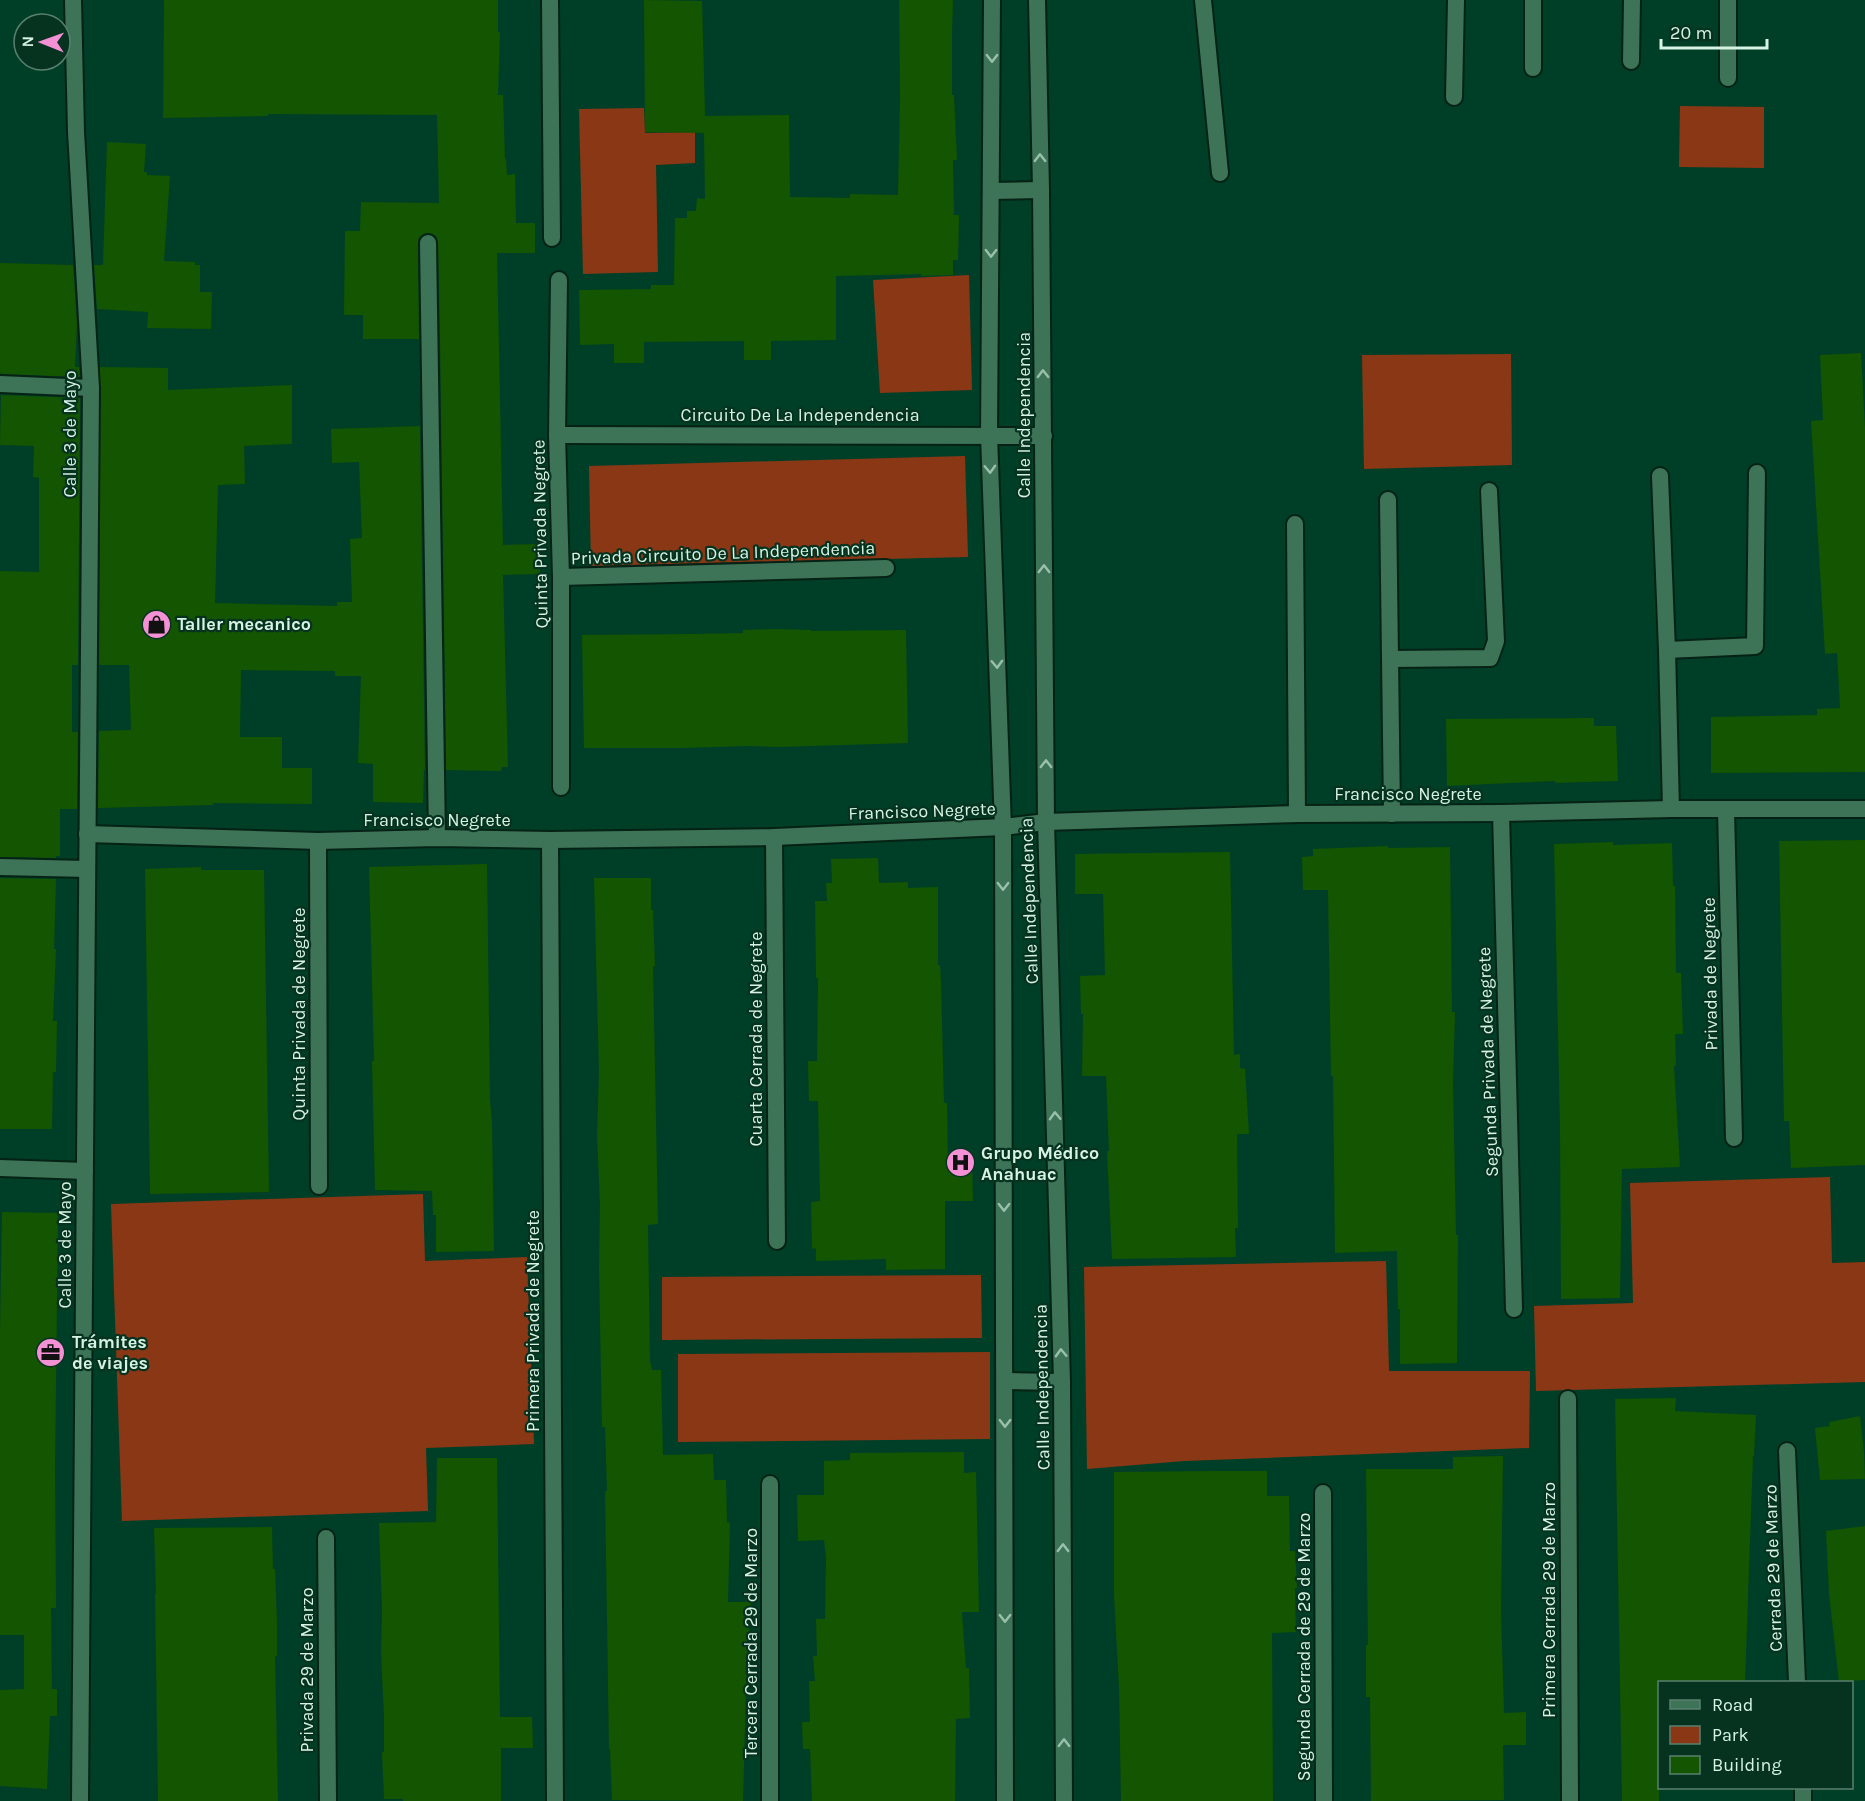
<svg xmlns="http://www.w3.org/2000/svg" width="1865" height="1801" viewBox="0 0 1865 1801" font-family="Karla,sans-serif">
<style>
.green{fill:#8a3716}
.building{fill:#135500}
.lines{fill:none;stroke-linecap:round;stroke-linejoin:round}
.service-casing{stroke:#052214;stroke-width:20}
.minor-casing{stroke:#052214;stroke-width:20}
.service{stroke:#3d7357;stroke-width:16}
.minor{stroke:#3d7357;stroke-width:16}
.oneway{stroke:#99c0ab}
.labels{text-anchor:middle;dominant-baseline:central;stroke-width:4.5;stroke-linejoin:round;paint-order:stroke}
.street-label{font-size:18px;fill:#d7f3e3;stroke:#063320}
.poi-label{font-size:18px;font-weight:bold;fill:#d7f3e3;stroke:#063320;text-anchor:start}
</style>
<rect width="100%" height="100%" fill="#003f27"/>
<g class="green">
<polygon points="1680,106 1764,107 1764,168 1679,167"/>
<polygon points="644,108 645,133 695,132 695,163 656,165 658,272 583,274 579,109"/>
<polygon points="969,275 972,390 880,393 873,280"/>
<polygon points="1511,354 1512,465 1364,469 1362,355"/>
<polygon points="965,456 968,557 591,566 589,466"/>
<polygon points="1830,1177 1832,1263 1865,1262 1865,1382 1536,1391 1534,1306 1633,1303 1630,1183"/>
<polygon points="423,1194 425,1261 527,1257 534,1444 426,1448 428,1511 122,1521 111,1204"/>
<polygon points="1386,1261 1389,1371 1530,1371 1529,1448 1184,1461 1087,1469 1084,1267"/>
<polygon points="981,1275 982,1338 662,1340 662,1277"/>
<polygon points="990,1352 990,1439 678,1442 678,1354"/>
</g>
<g class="building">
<polygon points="164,0 498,0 498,32 500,32 498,95 503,95 505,159 506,159 507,175 515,174 516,223 535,223 535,253 497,253 503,545 540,544 540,574 503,575 508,767 502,767 501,771 446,770 440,339 438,243 437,237 433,234 427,233 419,237 418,243 419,339 363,339 363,315 344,315 345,231 360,231 361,202 439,203 437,115 268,114 268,116 163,118"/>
<polygon points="644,0 702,1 705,116 789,115 790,197 850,198 850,194 898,195 900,95 899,0 953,0 952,32 952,95 954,95 957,160 953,160 954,215 959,215 958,260 953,260 953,275 921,276 921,274 836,276 836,340 771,341 771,360 744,360 744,341 644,342 644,363 614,363 614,344 580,345 579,290 651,289 651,285 674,285 675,218 687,218 687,211 696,211 697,198 705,199 704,133 645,132"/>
<polygon points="107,142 146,144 144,172 147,172 147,175 170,176 164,261 195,262 195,265 200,265 200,292 212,292 211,329 147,328 148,312 97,309 94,265 103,265"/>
<polygon points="0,263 73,265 77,323 75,367 79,367 80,377 1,374 0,372"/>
<polygon points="1861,353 1865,428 1865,772 1711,773 1711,717 1817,715 1817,709 1840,708 1837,653 1825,654 1811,421 1823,420 1820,355"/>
<polygon points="100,367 168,368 168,390 292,385 292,444 244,446 245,484 218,485 215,603 337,606 337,602 352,602 350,539 362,538 359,462 332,463 331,429 420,426 425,770 424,770 423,803 373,802 373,764 358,763 361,676 335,676 335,671 241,670 240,737 282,737 282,768 312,768 312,804 213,803 213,805 98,808 99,731 131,730 129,665 99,665"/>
<polygon points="1,395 80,398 78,665 72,665 72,732 78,732 77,809 60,809 60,856 56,856 56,858 0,857 0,571 39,572 39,478 33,477 34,446 0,445"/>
<polygon points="774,629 811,630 811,631 906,630 908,743 778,747 747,746 682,748 584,748 582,635 690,634 743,633 743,630"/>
<polygon points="1594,718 1594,726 1616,726 1618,781 1555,783 1555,781 1447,786 1446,719"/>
<polygon points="1865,840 1865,1165 1791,1168 1789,1121 1784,1121 1779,841"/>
<polygon points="1613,842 1613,845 1672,843 1673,886 1675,886 1676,973 1681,973 1683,1034 1675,1034 1676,1066 1674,1066 1680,1167 1622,1169 1620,1298 1561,1299 1560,1126 1554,844"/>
<polygon points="1388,846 1388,848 1450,847 1452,1012 1455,1012 1453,1083 1456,1235 1458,1235 1457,1363 1400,1364 1400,1309 1398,1309 1397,1251 1335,1253 1333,1076 1331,1076 1328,890 1303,890 1302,857 1313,856 1313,849"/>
<polygon points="1230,852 1234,1055 1240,1054 1240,1068 1245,1069 1249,1134 1237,1134 1238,1228 1235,1228 1236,1257 1112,1259 1107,1151 1109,1151 1106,1076 1082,1076 1083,1014 1081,1014 1080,976 1105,975 1103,894 1075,894 1075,854"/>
<polygon points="878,858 879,883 908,882 908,888 938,887 938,965 940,965 941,982 944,1103 947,1103 948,1163 972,1162 973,1201 945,1201 945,1269 886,1270 886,1259 816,1261 816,1248 812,1249 811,1202 820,1201 818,1101 809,1101 808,1061 817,1061 818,978 816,978 815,901 827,901 826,883 832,883 831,859"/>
<polygon points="487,864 490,1100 492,1123 494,1251 436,1252 436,1215 433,1215 432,1191 375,1190 372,1061 374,1061 369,867"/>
<polygon points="201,867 201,870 264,870 269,1192 150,1194 145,869"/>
<polygon points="0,878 56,879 54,949 56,949 53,1021 57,1021 56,1072 53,1072 52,1129 0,1129"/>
<polygon points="594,878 651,878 651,910 653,910 655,966 653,966 658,1224 648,1225 650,1361 652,1370 661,1370 663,1455 713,1454 714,1480 726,1480 727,1522 730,1523 728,1602 751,1602 746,1687 743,1801 612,1800 610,1749 609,1749 605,1491 607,1491 605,1427 602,1427 599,1266 600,1204 597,1136 599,1072"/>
<polygon points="2,1212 58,1213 55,1468 56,1608 51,1608 52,1689 57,1689 57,1716 50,1716 47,1789 0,1786 0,1690 24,1689 24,1635 0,1635 0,1333"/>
<polygon points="1676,1398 1675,1411 1756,1415 1754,1456 1753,1456 1745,1683 1659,1683 1659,1801 1622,1801 1615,1399"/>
<polygon points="1860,1416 1864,1452 1865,1479 1820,1480 1815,1428 1830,1426 1829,1422"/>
<polygon points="964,1452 964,1473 976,1472 979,1612 962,1612 966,1668 969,1668 970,1718 956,1719 955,1801 812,1801 810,1749 803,1749 802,1722 810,1722 809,1681 815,1681 813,1656 817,1656 816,1619 825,1619 826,1557 824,1540 798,1541 797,1495 824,1495 824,1461 850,1460 850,1453"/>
<polygon points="1503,1456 1501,1610 1504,1713 1526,1712 1526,1745 1503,1745 1504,1800 1371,1801 1370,1697 1366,1697 1366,1645 1368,1645 1366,1469 1453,1469 1453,1457"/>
<polygon points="437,1458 497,1458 500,1717 532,1717 533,1748 501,1748 501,1801 403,1801 403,1799 384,1799 382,1752 384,1752 384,1718 381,1653 382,1611 379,1523 436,1522"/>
<polygon points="1214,1471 1267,1471 1267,1496 1289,1496 1290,1551 1295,1551 1297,1588 1295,1588 1296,1632 1272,1633 1273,1801 1121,1801 1119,1689 1114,1594 1114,1472"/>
<polygon points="1865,1526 1865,1680 1839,1682 1829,1594 1826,1531"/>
<polygon points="272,1527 273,1569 275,1569 277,1621 277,1656 275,1656 278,1801 158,1801 155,1593 156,1593 154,1528"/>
</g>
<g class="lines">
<defs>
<g id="service">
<polyline points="428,243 437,838"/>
<polyline points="0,867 87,869"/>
</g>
<g id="minor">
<polyline points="73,0 76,132 91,388 80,1801"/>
<polyline points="550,0 552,238"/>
<polyline points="992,0 989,435 1003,827 1005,1801"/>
<polyline points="1037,0 1041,190 1046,822 1062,1382 1064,1801"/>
<polyline points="1203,0 1220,173"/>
<polyline points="1728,0 1728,78"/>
<polyline points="1631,61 1632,0"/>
<polyline points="1533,68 1533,0"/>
<polyline points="1454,97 1456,0"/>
<polyline points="991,191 1041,190"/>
<polyline points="559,280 557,435 561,577 561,787"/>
<polyline points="0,384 91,388"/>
<polyline points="557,435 1044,436"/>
<polyline points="1660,476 1667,650 1671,809"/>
<polyline points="1388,500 1392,814"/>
<polyline points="1295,524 1297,814"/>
<polyline points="561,577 886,568"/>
<polyline points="1667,650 1755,646 1757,473"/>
<polyline points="1391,659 1490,658 1496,641 1489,491"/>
<polyline points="1726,810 1734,1138"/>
<polyline points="1501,813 1514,1309"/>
<polyline points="87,834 318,841 437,838 550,840 774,837 1003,827 1046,822 1297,814 1501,813 1671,809 1865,809"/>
<polyline points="774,837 777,1241"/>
<polyline points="550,840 555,1801"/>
<polyline points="318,841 319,1186"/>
<polyline points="0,1168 85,1171"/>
<polyline points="1005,1381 1062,1382"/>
<polyline points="1568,1399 1570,1801"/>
<polyline points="1787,1451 1797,1682"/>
<polyline points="770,1484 770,1801"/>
<polyline points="1323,1493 1324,1801"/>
<polyline points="326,1538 328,1801"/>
<polyline points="1803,1788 1803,1801"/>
</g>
</defs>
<use href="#service" class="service-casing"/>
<use href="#minor" class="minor-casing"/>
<use href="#service" class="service"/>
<use href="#minor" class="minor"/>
</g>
<defs><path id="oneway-chevron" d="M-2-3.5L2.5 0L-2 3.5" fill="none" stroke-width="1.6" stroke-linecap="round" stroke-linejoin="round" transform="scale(1.5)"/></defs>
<g class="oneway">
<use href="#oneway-chevron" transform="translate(992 58) rotate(90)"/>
<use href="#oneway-chevron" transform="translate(1040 158) rotate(-91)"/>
<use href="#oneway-chevron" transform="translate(991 253) rotate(91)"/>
<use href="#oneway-chevron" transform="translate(1043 374) rotate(-91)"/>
<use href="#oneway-chevron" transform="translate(990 469) rotate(88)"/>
<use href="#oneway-chevron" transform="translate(1044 569) rotate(-90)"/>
<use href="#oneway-chevron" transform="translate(997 664) rotate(88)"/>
<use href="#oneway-chevron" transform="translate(1046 764) rotate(-90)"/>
<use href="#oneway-chevron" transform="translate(1003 886) rotate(90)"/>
<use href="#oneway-chevron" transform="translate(1055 1116) rotate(-92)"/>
<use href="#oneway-chevron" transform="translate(1004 1207) rotate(90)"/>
<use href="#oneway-chevron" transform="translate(1061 1353) rotate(-92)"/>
<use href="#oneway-chevron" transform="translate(1005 1423) rotate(90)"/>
<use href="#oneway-chevron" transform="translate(1063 1548) rotate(-90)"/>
<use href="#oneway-chevron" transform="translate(1005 1618) rotate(90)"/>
<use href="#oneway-chevron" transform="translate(1064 1743) rotate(-90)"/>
</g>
<defs>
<symbol id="shop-disc" viewBox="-11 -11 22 22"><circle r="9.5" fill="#f491d4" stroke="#063320"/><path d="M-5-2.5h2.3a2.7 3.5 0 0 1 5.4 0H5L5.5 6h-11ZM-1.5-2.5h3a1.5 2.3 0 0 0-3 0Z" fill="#111"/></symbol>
<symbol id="hospital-disc" viewBox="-11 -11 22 22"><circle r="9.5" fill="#f491d4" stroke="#063320"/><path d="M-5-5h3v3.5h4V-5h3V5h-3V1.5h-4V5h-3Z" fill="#111"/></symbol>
<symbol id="office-disc" viewBox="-11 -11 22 22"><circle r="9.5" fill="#f491d4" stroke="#063320"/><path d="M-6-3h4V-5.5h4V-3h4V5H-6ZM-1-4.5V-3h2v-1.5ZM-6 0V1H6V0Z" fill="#111"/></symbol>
</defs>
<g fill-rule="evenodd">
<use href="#shop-disc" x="140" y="608" width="33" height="33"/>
<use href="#hospital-disc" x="944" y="1146" width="33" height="33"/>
<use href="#office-disc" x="34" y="1336" width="33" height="33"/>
</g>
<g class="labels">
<g class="street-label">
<text x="800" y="415">Circuito De La Independencia</text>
<text transform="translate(1024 415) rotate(-90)">Calle Independencia</text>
<text transform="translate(70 434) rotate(-90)">Calle 3 de Mayo</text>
<text transform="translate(540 534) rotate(-91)">Quinta Privada Negrete</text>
<text transform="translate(723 553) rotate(-2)">Privada Circuito De La Independencia</text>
<text x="1408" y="794">Francisco Negrete</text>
<text transform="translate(922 811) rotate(-2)">Francisco Negrete</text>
<text x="437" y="820">Francisco Negrete</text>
<text transform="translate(1029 901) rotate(-92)">Calle Independencia</text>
<text transform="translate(1710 974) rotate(-91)">Privada de Negrete</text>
<text transform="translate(299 1014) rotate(-90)">Quinta Privada de Negrete</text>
<text transform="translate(756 1039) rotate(-90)">Cuarta Cerrada de Negrete</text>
<text transform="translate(1488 1062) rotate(-92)">Segunda Privada de Negrete</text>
<text transform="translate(65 1245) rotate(-90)">Calle 3 de Mayo</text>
<text transform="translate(533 1321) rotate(-90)">Primera Privada de Negrete</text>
<text transform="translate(1042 1387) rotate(-91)">Calle Independencia</text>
<text transform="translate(1773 1568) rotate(-92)">Cerrada 29 de Marzo</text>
<text transform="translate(1549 1600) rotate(-90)">Primera Cerrada 29 de Marzo</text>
<text transform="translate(751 1643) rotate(-90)">Tercera Cerrada 29 de Marzo</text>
<text transform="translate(1304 1647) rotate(-90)">Segunda Cerrada de 29 de Marzo</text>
<text transform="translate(307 1670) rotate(-90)">Privada 29 de Marzo</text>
</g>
<g class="poi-label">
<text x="177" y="624">Taller mecanico</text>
<text x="981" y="1153">Grupo Médico<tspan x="981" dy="21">Anahuac</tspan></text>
<text x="72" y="1342">Trámites<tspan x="72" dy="21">de viajes</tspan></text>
</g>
</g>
<rect x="1658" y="1681" width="195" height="108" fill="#063320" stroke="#5a806e" stroke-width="1.5"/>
<rect x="1670" y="1700" width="30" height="9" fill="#3d7357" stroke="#5a806e" stroke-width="1.5"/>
<text x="1712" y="1711" font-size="18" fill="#d7f3e3">Road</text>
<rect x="1670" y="1726" width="30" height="18" fill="#8a3716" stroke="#5a806e" stroke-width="1.5"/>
<text x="1712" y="1741" font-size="18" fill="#d7f3e3">Park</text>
<rect x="1670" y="1756" width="30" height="18" fill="#135500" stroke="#5a806e" stroke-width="1.5"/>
<text x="1712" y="1771" font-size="18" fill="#d7f3e3">Building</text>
<g transform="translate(42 42) rotate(271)"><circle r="28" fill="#063320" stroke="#5a806e" stroke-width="1.5"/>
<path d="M0-4.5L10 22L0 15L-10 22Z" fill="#f491d4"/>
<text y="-9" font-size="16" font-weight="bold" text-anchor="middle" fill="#d7f3e3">N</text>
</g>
<path d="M1661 39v9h106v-9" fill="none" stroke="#d7f3e3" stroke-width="3"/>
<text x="1670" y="39" font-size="18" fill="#d7f3e3" stroke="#063320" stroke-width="4.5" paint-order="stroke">20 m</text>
</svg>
